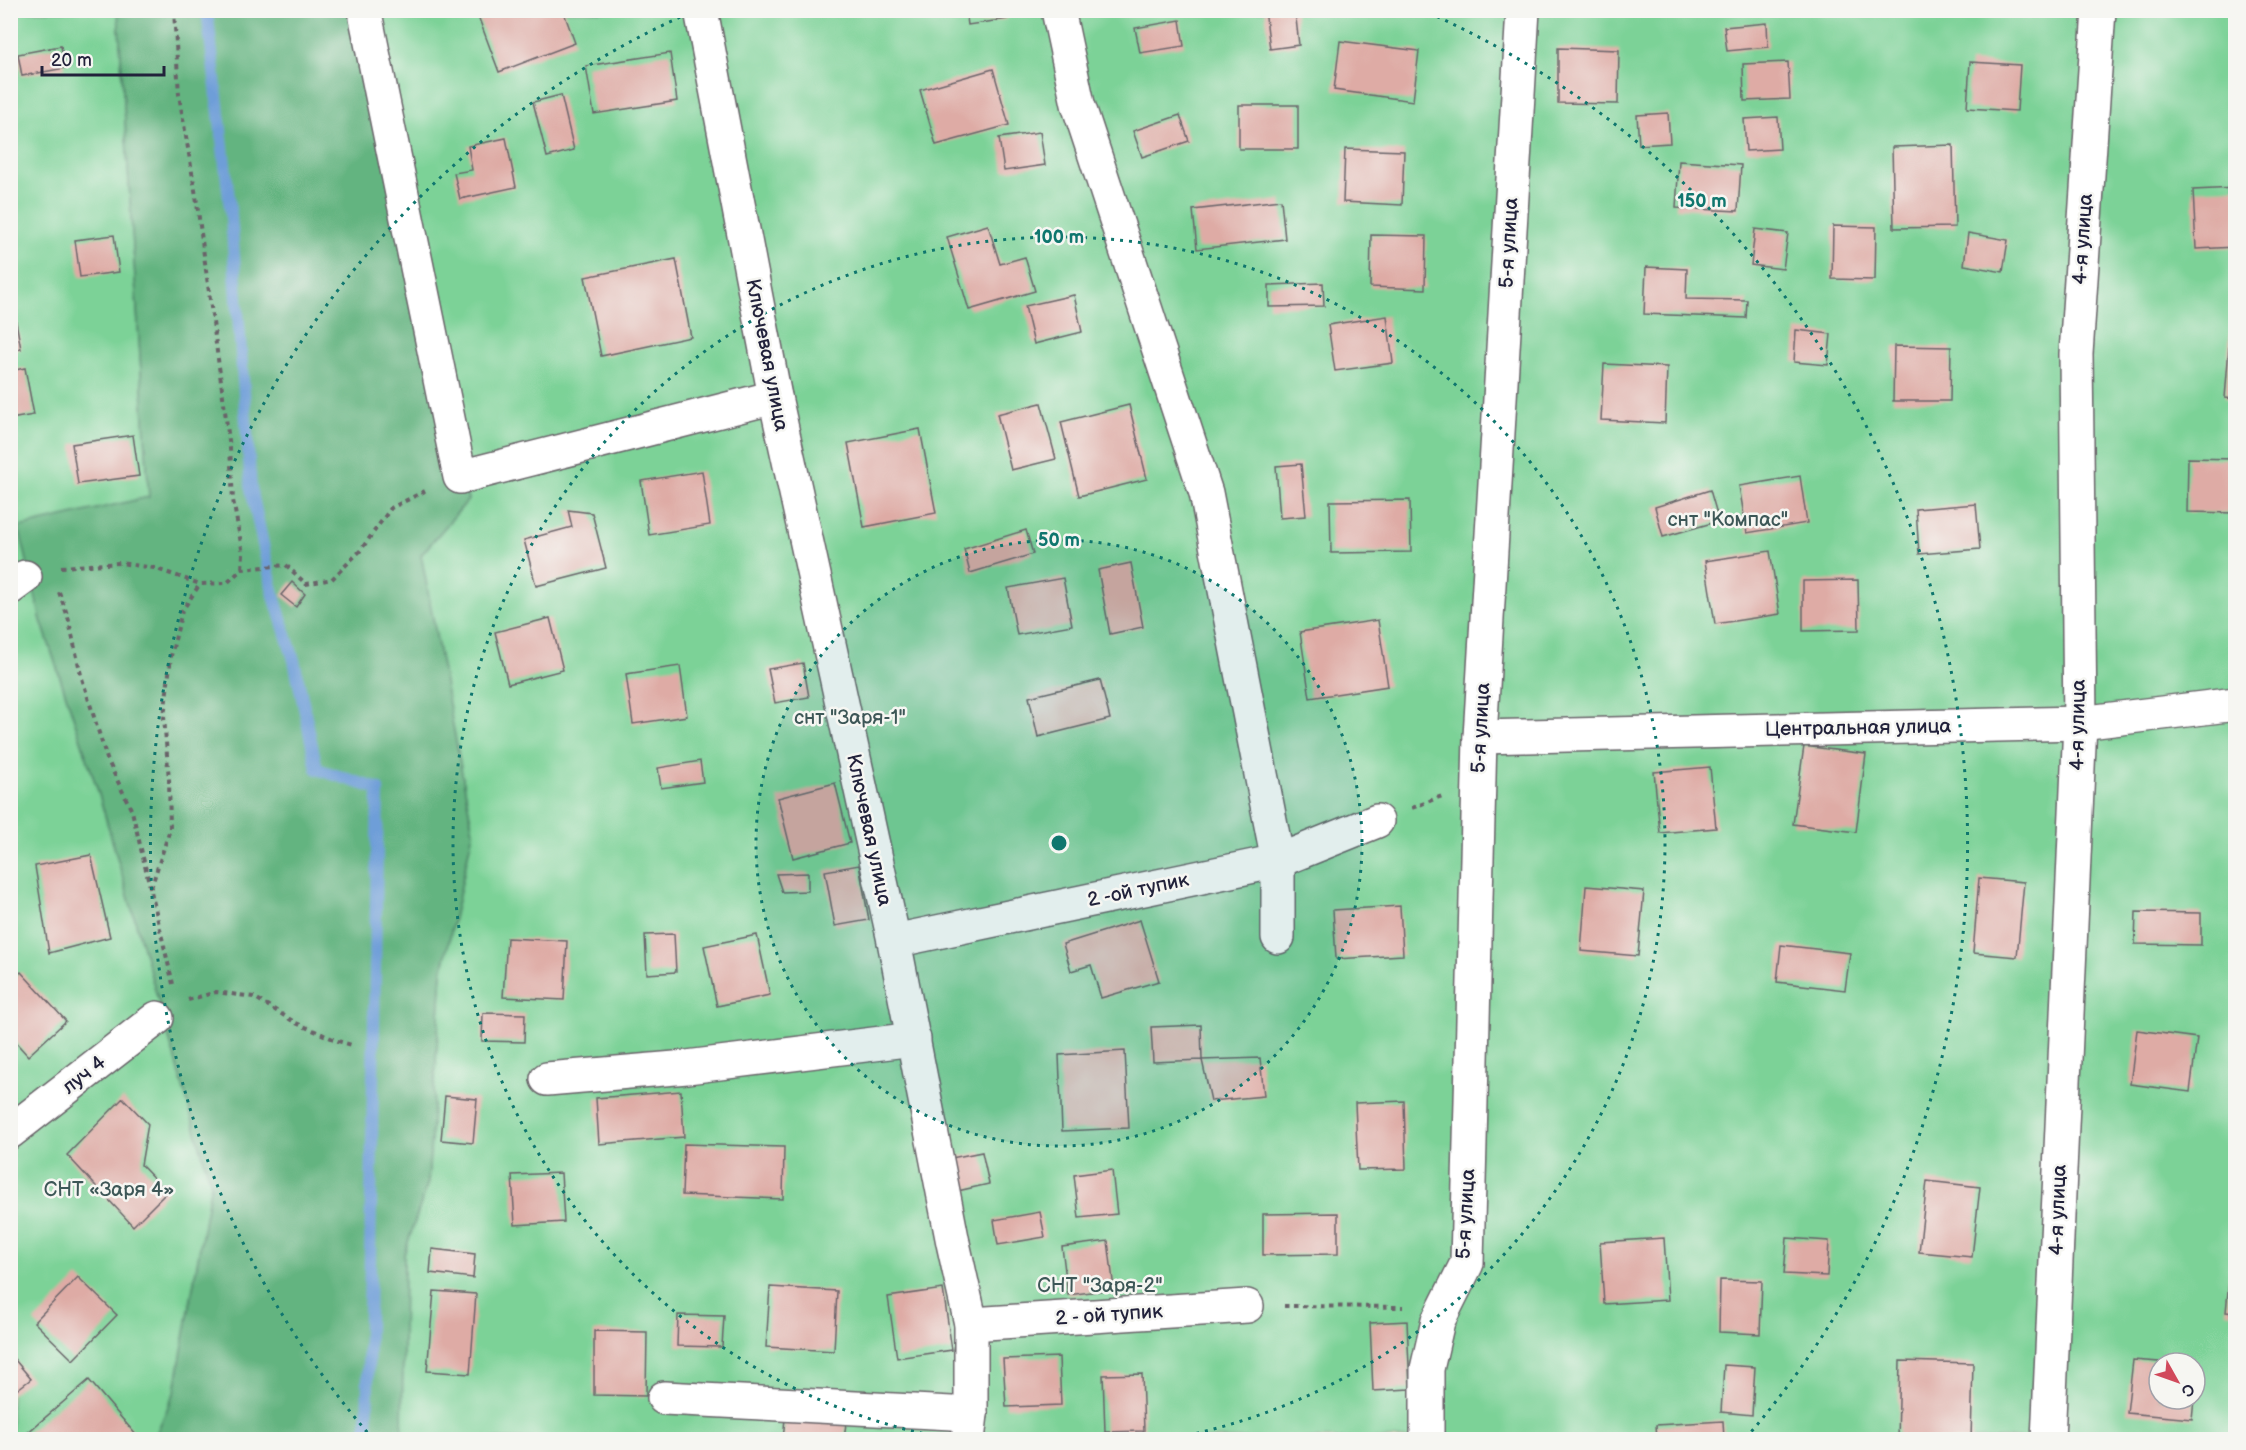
<svg xmlns="http://www.w3.org/2000/svg" width="2246" height="1450" viewBox="0 0 2246 1450" font-family="'Balsamiq Sans',sans-serif">
<style>
.green{fill:#7bd297;stroke:#4e7a69;stroke-width:1.5;fill-rule:evenodd}
.forest{fill:#64b480;stroke:#436b5e;stroke-width:1.5}
.lines{fill:none;stroke-linecap:round;stroke-linejoin:round}
.stream{stroke:#6e9ed8;stroke-width:12}
.building{fill:#deaba5}
.minor-casing{stroke:#696469;stroke-width:36}
.path{stroke:#696469;stroke-width:4;stroke-dasharray:4.5 4.5;stroke-linecap:butt}
.minor{stroke:#fff;stroke-width:33}
.ring{fill:none;stroke:#0f766e;stroke-width:3;stroke-dasharray:3 6}
.labels{text-anchor:middle;dominant-baseline:central;stroke-width:5;stroke-linejoin:round;paint-order:stroke}
.street-label{font-size:20px;fill:#22223b;stroke:#f6f6f2}
.park-label{font-size:20px;fill:#3d5757;stroke:#f6f6f2}
.centre{fill:#0f766e;stroke:#f6f6f2;stroke-width:3}
.ring-label{font-size:18px;text-anchor:middle;font-weight:bold;fill:#0f766e;stroke:#f6f6f2;stroke-width:5;stroke-linejoin:round;paint-order:stroke}
</style>
<rect width="100%" height="100%" fill="#f6f6f2"/>
<filter id="ink" filterUnits="userSpaceOnUse"><feTurbulence type="fractalNoise" baseFrequency=".0167" numOctaves="2"/><feDisplacementMap in="SourceGraphic" scale="12" xChannelSelector="R" yChannelSelector="G"/><feConvolveMatrix kernelMatrix="1 2 1 2 8 2 1 2 1" color-interpolation-filters="sRGB"/></filter>
<filter id="wash" filterUnits="userSpaceOnUse"><feTurbulence type="fractalNoise" baseFrequency=".008" numOctaves="4" result="noise"/><feDisplacementMap in="SourceGraphic" scale="24" xChannelSelector="R" yChannelSelector="G"/><feGaussianBlur stdDeviation="1.35" result="paint"/><feColorMatrix in="noise" values="0 0 0 0 0 0 0 0 0 0 0 0 0 0 0 0 0 1.4 0 .05"/><feComposite in="paint" operator="in"/></filter>
<g filter="url(#wash)">
<rect width="100%" height="100%" fill="#ece0bf"/>
<g class="green">
<polygon points="10,11 118,11 149,497 20,527 41,620 98,791 211,1184 175,1391 154,1439 11,1439"/>
<path d="M 364,11 L 2235,11 L 2235,1439 L 402,1439 L 404,1254 L 428,1182 L 442,972 L 473,832 L 421,555 L 468,500 ZM 2159,1363 L 2195,1363 L 2195,1399 L 2159,1399 Z"/>
</g>
<polygon class="forest" points="118,11 364,11 468,500 421,555 473,832 442,972 428,1182 404,1254 402,1439 154,1439 175,1391 211,1184 98,791 41,620 19,527 149,497"/>
<g class="lines">
<polyline class="stream" points="207,10 231,216 251,488 274,596 294,660 317,769 378,789 367,1440"/>
</g>
<g id="blocks">
<g class="building">
<polygon points="492,10 563,10 575,43 499,72 478,16"/>
<polygon points="966,10 1006,10 1007,19 968,25"/>
<polygon points="1265,10 1295,10 1299,45 1270,49"/>
<polygon points="1180,20 1184,46 1140,53 1135,28"/>
<polygon points="1767,23 1768,47 1727,51 1724,27"/>
<polygon points="1340,41 1419,51 1413,101 1334,90"/>
<polygon points="61,46 65,68 22,76 18,54"/>
<polygon points="1558,48 1619,50 1618,104 1558,103"/>
<polygon points="670,53 677,101 594,114 586,66"/>
<polygon points="1788,62 1790,99 1744,101 1743,64"/>
<polygon points="1970,62 2020,65 2017,111 1967,108"/>
<polygon points="993,69 1009,125 936,145 920,90"/>
<polygon points="561,95 574,150 547,157 533,102"/>
<rect x="1239" y="105" width="59" height="44"/>
<polygon points="1668,113 1670,143 1639,145 1637,115"/>
<polygon points="1180,115 1189,141 1142,157 1133,131"/>
<polygon points="1778,117 1780,149 1746,151 1744,119"/>
<polygon points="1040,132 1045,165 1004,171 999,138"/>
<polygon points="506,138 516,187 460,199 454,173 472,170 468,146"/>
<polygon points="1953,145 1955,227 1894,228 1892,147"/>
<polygon points="1345,149 1404,151 1402,205 1343,202"/>
<polygon points="1679,161 1741,165 1738,211 1676,208"/>
<polygon points="2236,188 2236,247 2196,249 2193,190"/>
<polygon points="1281,200 1285,239 1197,249 1193,210"/>
<polygon points="988,225 1000,264 1025,257 1035,291 969,310 947,237"/>
<polygon points="1833,226 1876,227 1875,280 1832,279"/>
<polygon points="1755,229 1788,233 1783,269 1751,265"/>
<polygon points="1968,233 2008,240 2003,272 1964,265"/>
<polygon points="114,235 119,272 80,277 75,240"/>
<polygon points="1371,235 1426,236 1425,289 1370,287"/>
<polygon points="676,259 691,337 601,356 585,277"/>
<polygon points="1646,267 1687,269 1686,299 1747,300 1746,318 1644,314"/>
<polygon points="1323,283 1324,306 1269,307 1269,285"/>
<polygon points="1074,295 1082,332 1034,344 1025,306"/>
<polygon points="14,311 21,349 10,350 10,312"/>
<polygon points="1387,316 1393,363 1335,371 1328,325"/>
<polygon points="2231,322 2236,322 2236,399 2225,398"/>
<polygon points="1796,330 1831,334 1828,365 1794,362"/>
<polygon points="1894,346 1951,347 1950,401 1893,401"/>
<polygon points="1604,364 1667,367 1665,423 1601,420"/>
<polygon points="25,368 34,415 10,419 10,371"/>
<polygon points="1041,403 1056,459 1011,470 997,414"/>
<polygon points="1129,405 1147,479 1079,496 1061,422"/>
<polygon points="920,429 936,513 864,527 848,443"/>
<polygon points="133,435 139,476 78,484 72,444"/>
<polygon points="2188,458 2236,459 2236,513 2187,512"/>
<polygon points="1301,464 1306,516 1280,518 1276,466"/>
<polygon points="702,471 710,525 649,535 641,481"/>
<polygon points="1800,476 1807,523 1747,533 1739,486"/>
<polygon points="1710,490 1719,521 1663,537 1655,507"/>
<polygon points="1410,500 1411,552 1331,553 1330,501"/>
<polygon points="1976,504 1980,549 1919,554 1916,509"/>
<polygon points="568,510 592,513 606,568 536,586 524,540 572,527"/>
<polygon points="1026,530 1033,554 970,573 964,549"/>
<polygon points="1770,551 1780,614 1715,624 1705,561"/>
<polygon points="1131,563 1143,627 1110,634 1098,570"/>
<polygon points="1063,578 1072,625 1017,635 1008,588"/>
<polygon points="1858,580 1859,630 1803,631 1803,581"/>
<polygon points="292,582 305,594 296,607 281,595"/>
<polygon points="550,618 563,670 508,684 495,632"/>
<polygon points="1378,620 1388,686 1310,698 1300,632"/>
<polygon points="803,663 809,697 775,703 768,669"/>
<polygon points="680,666 687,716 633,724 626,674"/>
<polygon points="1100,680 1110,719 1038,737 1029,697"/>
<polygon points="1804,746 1866,754 1856,832 1793,824"/>
<polygon points="700,761 703,782 661,788 658,768"/>
<polygon points="1710,767 1716,828 1660,833 1654,772"/>
<polygon points="835,783 850,843 793,858 778,798"/>
<polygon points="91,855 110,937 49,953 35,866"/>
<polygon points="859,865 869,920 835,926 825,871"/>
<polygon points="808,873 808,891 782,892 776,874"/>
<polygon points="1979,878 2024,882 2017,957 1973,953"/>
<polygon points="1586,886 1644,891 1638,956 1581,951"/>
<polygon points="1400,906 1403,955 1336,959 1333,910"/>
<polygon points="2136,912 2201,913 2201,945 2135,944"/>
<polygon points="1140,920 1159,981 1101,998 1091,965 1071,971 1063,944"/>
<polygon points="674,934 676,972 647,974 645,935"/>
<polygon points="757,935 770,995 717,1006 704,946"/>
<polygon points="507,938 567,941 564,1000 503,997"/>
<polygon points="1781,945 1850,953 1845,990 1777,982"/>
<polygon points="21,972 66,1021 28,1056 10,1036 10,981"/>
<polygon points="483,1013 525,1014 524,1042 482,1041"/>
<polygon points="1201,1025 1202,1060 1260,1058 1264,1096 1211,1101 1202,1060 1153,1062 1151,1027"/>
<polygon points="2137,1030 2197,1038 2190,1092 2130,1084"/>
<polygon points="1125,1051 1129,1128 1062,1131 1059,1055"/>
<polygon points="681,1091 684,1137 599,1144 596,1098"/>
<polygon points="445,1096 477,1099 473,1143 441,1140"/>
<polygon points="123,1098 148,1124 141,1165 167,1192 133,1226 67,1155"/>
<polygon points="1404,1101 1406,1169 1358,1170 1355,1103"/>
<polygon points="684,1144 784,1147 783,1199 682,1195"/>
<polygon points="982,1152 989,1184 953,1192 946,1159"/>
<polygon points="1112,1170 1117,1214 1079,1218 1074,1175"/>
<polygon points="561,1173 564,1222 515,1225 512,1175"/>
<polygon points="1927,1181 1980,1187 1972,1257 1919,1252"/>
<polygon points="1040,1212 1045,1237 998,1245 994,1220"/>
<polygon points="1338,1213 1338,1254 1263,1255 1263,1214"/>
<polygon points="1664,1238 1668,1300 1604,1304 1600,1242"/>
<polygon points="1787,1238 1829,1241 1827,1276 1784,1274"/>
<polygon points="1108,1241 1114,1289 1068,1295 1062,1247"/>
<polygon points="432,1249 475,1254 473,1278 430,1273"/>
<polygon points="2230,1270 2236,1271 2236,1313 2226,1312"/>
<polygon points="78,1277 117,1315 73,1360 34,1322"/>
<polygon points="1720,1280 1762,1281 1760,1334 1719,1332"/>
<polygon points="770,1287 837,1291 834,1351 766,1347"/>
<polygon points="943,1289 952,1350 897,1358 888,1297"/>
<polygon points="434,1291 476,1294 470,1374 427,1371"/>
<polygon points="678,1315 724,1316 722,1347 677,1346"/>
<polygon points="1407,1321 1410,1389 1373,1391 1370,1323"/>
<polygon points="594,1331 647,1332 646,1396 594,1395"/>
<polygon points="10,1354 31,1379 10,1395"/>
<polygon points="1059,1357 1061,1405 1006,1407 1003,1359"/>
<polygon points="2133,1360 2159,1362 2159,1399 2194,1399 2192,1419 2127,1413"/>
<polygon points="1900,1361 1973,1363 1971,1440 1898,1440"/>
<polygon points="1724,1365 1755,1367 1752,1415 1721,1412"/>
<polygon points="1142,1374 1144,1431 1105,1432 1103,1375"/>
<polygon points="89,1380 137,1436 133,1440 30,1440 26,1434"/>
<polygon points="785,1418 846,1423 844,1440 783,1440"/>
<polygon points="1723,1421 1724,1440 1657,1440 1656,1425"/>
</g>
</g>
</g>
<g filter="url(#ink)">
<use href="#blocks" fill-opacity="0" stroke="#696469" stroke-width="1.5"/>
<g class="lines">
<defs>
<g id="minor">
<polyline points="701,10 775,397 894,941 953,1243 971,1324 971,1414 968,1440"/>
<polyline points="1058,10 1078,104 1206,493 1278,861 1278,937"/>
<polyline points="366,18 460,477 775,397"/>
<polyline points="10,588 25,577"/>
<polyline points="1480,737 2080,723 2236,704"/>
<polyline points="894,941 1278,861 1377,821"/>
<polyline points="547,1079 687,1067 914,1039"/>
<polyline points="10,1132 157,1018"/>
<polyline points="971,1324 1247,1306"/>
<polyline points="664,1398 971,1414"/>
<polyline points="1427,1440 1427,1369 1438,1321 1467,1263 1480,737 1523,10"/>
<polyline points="2048,1440 2080,723 2076,354 2099,10"/>
</g>
</defs>
<use href="#minor" class="minor-casing"/>
<g class="path">
<polyline points="174,10 179,95 196,196 230,448 233,500 243,554 242,569"/>
<polyline points="61,567 120,563 154,568 200,584 227,583 242,569 286,565 306,584 332,579 360,551 391,508 425,491"/>
<polyline points="59,592 68,617 81,675 107,759 132,811 173,984"/>
<polyline points="1412,808 1442,796"/>
<polyline points="151,888 170,829 169,780 164,717 171,656 182,611 200,584"/>
<polyline points="188,1000 216,992 254,997 296,1023 338,1041 352,1045"/>
<polyline points="1284,1306 1403,1307"/>
</g>
<use href="#minor" class="minor"/>
</g>
</g>
<circle cx="1059" cy="843" r="303" fill="#0f766e" fill-opacity=".12"/>
<g class="ring">
<circle cx="1059" cy="843" r="303"/>
<path d="M949 1439A606 606 0 1 1 1169 1439"/>
<path d="M373 1439A909 909 0 0 1 689 13M1429 13A909 909 0 0 1 1745 1439"/>
</g>
<g class="labels">
<g class="street-label">
<text transform="translate(2083 239) rotate(-86)">4-я улица</text>
<text transform="translate(1509 243) rotate(-87)">5-я улица</text>
<text transform="translate(767 355) rotate(79)">Ключевая улица</text>
<text transform="translate(2078 725) rotate(-89)">4-я улица</text>
<text transform="translate(1481 728) rotate(-87)">5-я улица</text>
<text transform="translate(1858 728) rotate(-1)">Центральная улица</text>
<text transform="translate(869 830) rotate(78)">Ключевая улица</text>
<text transform="translate(1138 890) rotate(-12)">2 -ой тупик</text>
<text transform="translate(84 1075) rotate(-38)">луч 4</text>
<text transform="translate(2058 1210) rotate(-88)">4-я улица</text>
<text transform="translate(1466 1214) rotate(-87)">5-я улица</text>
<text transform="translate(1109 1315) rotate(-4)">2 - ой тупик</text>
</g>
<g class="park-label">
<text x="1728" y="520">снт "Компас"</text>
<text x="850" y="718">снт "Заря-1"</text>
<text x="109" y="1190">СНТ «Заря 4»</text>
<text x="1100" y="1286">СНТ "Заря-2"</text>
</g>
</g>
<circle cx="1059" cy="843" r="9" class="centre"/>
<g class="ring-label">
<text x="1702" y="207">150 m</text>
<text x="1059" y="243">100 m</text>
<text x="1059" y="546">50 m</text>
</g>
<rect width="2246" height="1450" fill="none" stroke="#f6f6f2" stroke-width="36"/>
<g transform="translate(2177 1381) rotate(130)"><circle r="28" fill="#f6f6f2" stroke="#a1a1a9" stroke-width="1.5"/>
<path d="M0-4.5L10 22L0 15L-10 22Z" fill="#d1495b"/>
<text y="-9" font-size="16" font-weight="bold" text-anchor="middle" fill="#22223b">С</text>
</g>
<path d="M42 66v9h122v-9" fill="none" stroke="#22223b" stroke-width="3"/>
<text x="51" y="66" font-size="18" fill="#22223b" stroke="#f6f6f2" stroke-width="4.5" paint-order="stroke">20 m</text>
</svg>
